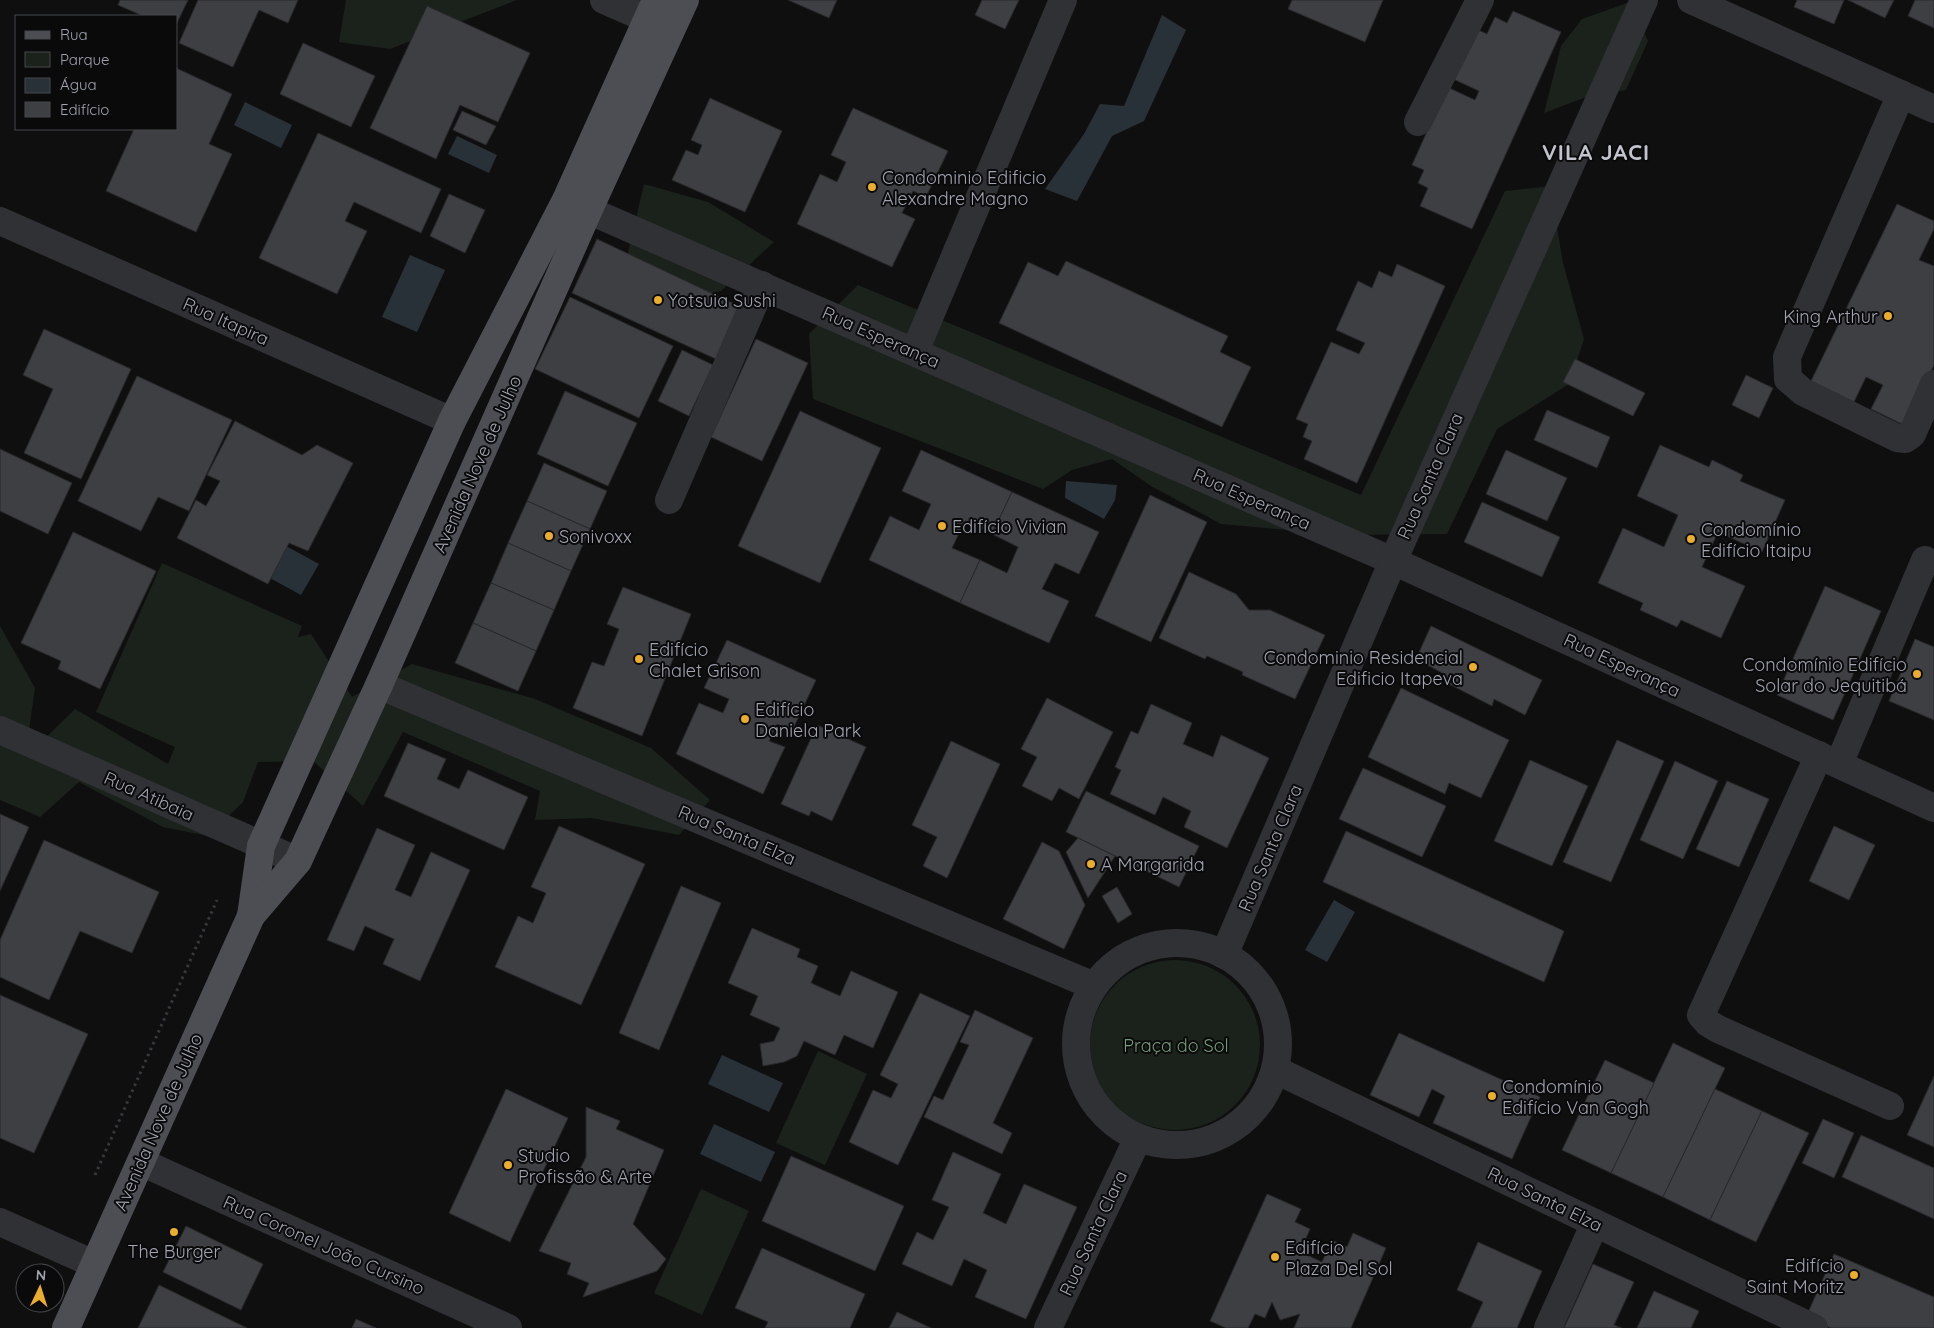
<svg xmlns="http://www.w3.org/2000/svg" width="1934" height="1328" viewBox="0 0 1934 1328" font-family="Quicksand,sans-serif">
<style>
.green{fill:#1b221c}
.water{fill:#293138}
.building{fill:#3e3f43;stroke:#29292c}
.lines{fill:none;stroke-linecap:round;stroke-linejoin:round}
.path{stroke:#36383c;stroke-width:3;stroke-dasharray:2.5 4;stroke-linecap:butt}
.minor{stroke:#303135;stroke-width:28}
.major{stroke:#4c4e54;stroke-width:28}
.poi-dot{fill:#eaad2d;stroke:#0a0a0b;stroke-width:2}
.labels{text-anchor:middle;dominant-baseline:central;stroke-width:4;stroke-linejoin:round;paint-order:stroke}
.poi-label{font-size:18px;fill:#a0a5b1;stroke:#0a0a0b;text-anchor:start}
.street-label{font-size:18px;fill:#a0a5b1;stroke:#0a0a0b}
.park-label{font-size:18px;fill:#789b7a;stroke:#0a0a0b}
.district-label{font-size:22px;font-weight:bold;letter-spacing:1px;fill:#c1c4cd;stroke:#0a0a0b}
</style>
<rect width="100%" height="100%" fill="#0f0f10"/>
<g class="green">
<polygon points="346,0 517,0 390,49 339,42"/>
<polygon points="1630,2 1648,41 1626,90 1586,97 1544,113 1561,46 1582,19"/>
<polygon points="644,184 708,202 774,242 721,291 699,296 618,295"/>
<polygon points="1550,186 1563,263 1584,339 1569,384 1497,429 1447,534 1343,535 1221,524 1151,486 1112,459 1072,470 1043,489 813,399 809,334 858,285 1361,495 1505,191"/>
<polygon points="162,563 302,626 298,637 311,634 352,697 412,664 535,699 651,748 710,800 679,835 592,818 535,820 540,791 403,732 363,806 313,761 258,762 243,802 208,836 163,827 79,782 40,817 0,800 0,626 35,688 25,758 75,709 168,764 175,747 96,712"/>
<circle cx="1175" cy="1045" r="85"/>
<polygon points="818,1051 867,1074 825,1165 776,1143"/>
<polygon points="701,1189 749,1211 702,1315 654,1293"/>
</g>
<g class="water">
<polygon points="1162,15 1186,30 1144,121 1112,136 1077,201 1045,189 1084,134 1100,104 1124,106"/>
<polygon points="245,102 292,125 281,148 234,125"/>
<polygon points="457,136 497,155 489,173 448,154"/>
<polygon points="410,255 445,270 417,332 382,317"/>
<polygon points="1066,481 1117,485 1115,500 1104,519 1065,498"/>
<polygon points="286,546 319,564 301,595 268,577"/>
<polygon points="1334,900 1355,912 1327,962 1305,950"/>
<polygon points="722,1055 783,1083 769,1112 708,1084"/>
<polygon points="714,1124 775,1152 761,1182 700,1154"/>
</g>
<g class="building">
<polygon points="120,0 188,0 176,25 176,16 143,16 118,5"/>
<polygon points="198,0 298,0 288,23 259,10 233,67 179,43"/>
<polygon points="788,0 837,0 829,18"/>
<polygon points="982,0 1019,0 1005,29 975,15"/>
<polygon points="1292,0 1383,0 1365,42 1288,9"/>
<polygon points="1797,0 1844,0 1834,24 1794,7"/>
<polygon points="1848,0 1894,0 1885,18"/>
<polygon points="1915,0 1934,0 1934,28 1908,16"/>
<polygon points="427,6 530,53 498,122 460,105 436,159 370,128"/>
<polygon points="1513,11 1561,32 1472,229 1420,206 1428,188 1418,183 1424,170 1412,165 1447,87 1475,100 1479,91 1451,78 1474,28 1487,34 1495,17 1507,23"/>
<polygon points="303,43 375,76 351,127 280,94"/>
<polygon points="176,68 232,94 209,144 232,154 196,232 106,191 134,129 176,129"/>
<polygon points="710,98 782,131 745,212 672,180 686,150 698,155 702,145 691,140"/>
<polygon points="853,108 948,151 926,197 913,191 902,213 915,219 892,267 797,224 820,174 837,182 846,162 831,155"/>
<polygon points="462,111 496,126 486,145 453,130"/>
<polygon points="318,133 441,189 421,233 354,202 345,221 367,231 337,294 259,258"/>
<polygon points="449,194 485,210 465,253 430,236"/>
<polygon points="1897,204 1934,221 1934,229 1919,260 1934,266 1934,365 1906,426 1871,409 1883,385 1866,377 1854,402 1811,381"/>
<polygon points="597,239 743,308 718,360 572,293"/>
<polygon points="1066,261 1228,336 1220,352 1251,367 1222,427 999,323 1028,262 1058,276"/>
<polygon points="1397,264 1445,286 1357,483 1304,459 1312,441 1303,437 1308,424 1296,419 1331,342 1359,354 1365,343 1336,330 1358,281 1372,288 1379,271 1392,277"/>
<polygon points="570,297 673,346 639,418 535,369"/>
<polygon points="44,329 131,369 81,479 24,453 53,389 23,375"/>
<polygon points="756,339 808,363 762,461 711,437"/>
<polygon points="682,350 713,365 689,416 658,401"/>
<polygon points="1575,359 1645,393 1633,416 1563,382"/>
<polygon points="1746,375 1773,388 1759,418 1732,405"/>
<polygon points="137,376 232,420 189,511 158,497 141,531 78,501"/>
<polygon points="565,391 637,423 608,486 537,454"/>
<polygon points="1547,410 1610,437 1597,468 1534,440"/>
<polygon points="800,411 881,448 820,583 738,546"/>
<polygon points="235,421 302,455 317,445 353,463 308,551 289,543 268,584 177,538 196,500 206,506 220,481 207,475"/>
<polygon points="1660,445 1709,467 1712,460 1743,475 1740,481 1785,500 1762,552 1718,532 1702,567 1745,586 1721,638 1681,620 1677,627 1640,610 1643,603 1598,583 1623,528 1664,547 1678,515 1637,496"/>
<polygon points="0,449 72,483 48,534 0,511"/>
<polygon points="921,450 1012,492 992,534 965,521 952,548 980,560 960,603 869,560 890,516 919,530 931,504 902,491"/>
<polygon points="1506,450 1567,478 1547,521 1486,494"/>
<polygon points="544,463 607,491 590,529 527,501"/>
<polygon points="1012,492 1099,532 1079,574 1055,563 1042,589 1069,601 1049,643 960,603 980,560 1007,573 1018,547 992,534"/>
<polygon points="1150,495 1207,522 1151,642 1095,616"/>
<polygon points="527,501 590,529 571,571 508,543"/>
<polygon points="1482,502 1560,537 1542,577 1464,542"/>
<polygon points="73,532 156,571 100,689 58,669 61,661 21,643"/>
<polygon points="508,543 571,571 554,610 491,583"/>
<polygon points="1189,572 1236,594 1249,610 1270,610 1325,635 1295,699 1242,675 1243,672 1207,656 1205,659 1159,638"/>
<polygon points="491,583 554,610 536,651 473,623"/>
<polygon points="1825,586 1881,611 1833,720 1777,695"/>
<polygon points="623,587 691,614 642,736 573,708 592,662 604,666 619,629 607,624"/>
<polygon points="473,623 536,651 518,691 455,663"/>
<polygon points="1431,626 1542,680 1525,715 1494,699 1492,706 1443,681 1446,675 1416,659"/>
<polygon points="1915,639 1934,647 1934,720 1889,701"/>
<polygon points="727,640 816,680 792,731 777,724 769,741 785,747 763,794 676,754 699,703 723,713 729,699 704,688"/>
<polygon points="1401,688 1509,740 1481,798 1449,783 1445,794 1368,757"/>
<polygon points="1047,698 1113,732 1079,799 1059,788 1052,801 1022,786 1037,757 1021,749"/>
<polygon points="1151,704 1192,723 1183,744 1213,757 1221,735 1269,758 1227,848 1184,827 1191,811 1163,797 1155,815 1110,794 1121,770 1115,767 1131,731 1138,734"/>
<polygon points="817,725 866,747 832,821 811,811 809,816 781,804"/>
<polygon points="1617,740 1664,761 1611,882 1563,862"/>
<polygon points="951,741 1000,764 947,878 923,866 937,837 912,825"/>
<polygon points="408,743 446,759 437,779 459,789 468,770 528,797 504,850 384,796"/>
<polygon points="1530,760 1588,786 1552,866 1494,841"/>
<polygon points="1675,761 1718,781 1683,859 1640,840"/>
<polygon points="1363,768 1446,806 1422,857 1339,819"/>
<polygon points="1727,781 1769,799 1739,867 1696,849"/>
<polygon points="1086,791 1199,846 1179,887 1066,832"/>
<polygon points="0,814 29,827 0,891"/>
<polygon points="559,826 645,864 581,1005 495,967 518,916 533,923 546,893 531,887"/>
<polygon points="1834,826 1875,845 1849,900 1809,881"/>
<polygon points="377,828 415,845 395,890 411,897 431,852 470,870 420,981 383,964 394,939 365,926 354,951 327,940"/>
<polygon points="1346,831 1564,931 1544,982 1323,882"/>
<polygon points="1078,838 1115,856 1088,898 1066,852"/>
<polygon points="44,840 159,892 132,953 80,931 49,1000 0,977 0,940"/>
<polygon points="1042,842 1059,851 1085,905 1064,949 1003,919"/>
<polygon points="681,886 721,903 659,1050 619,1033"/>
<polygon points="1117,887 1132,914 1118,923 1102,896"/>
<polygon points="752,928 800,949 797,957 818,966 811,983 840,996 851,971 898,992 873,1048 844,1035 835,1055 804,1041 797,1056 784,1062 763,1066 760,1044 774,1041 780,1028 750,1015 758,996 728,983"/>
<polygon points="920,993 970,1016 898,1165 849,1142 873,1090 891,1098 898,1084 880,1075"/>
<polygon points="0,995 88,1034 34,1153 0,1138"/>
<polygon points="975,1010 1033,1038 993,1123 1012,1133 1002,1154 924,1117 934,1096 943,1100 969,1045 960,1042"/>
<polygon points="1399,1033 1540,1097 1512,1159 1433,1123 1445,1096 1432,1089 1419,1117 1370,1095"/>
<polygon points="1673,1043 1725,1068 1663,1197 1611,1173"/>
<polygon points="1605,1060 1654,1083 1611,1173 1562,1150"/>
<polygon points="1934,1076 1934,1147 1907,1135"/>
<polygon points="506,1089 568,1118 510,1242 449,1213"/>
<polygon points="1715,1089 1762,1111 1710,1220 1663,1197"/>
<polygon points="586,1107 620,1121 616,1129 664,1150 633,1224 666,1259 657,1271 583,1297 589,1283 567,1274 571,1263 539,1251 586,1157"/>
<polygon points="1762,1111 1809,1133 1756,1242 1710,1220"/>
<polygon points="1823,1119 1854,1133 1834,1178 1802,1163"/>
<polygon points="1861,1135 1934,1168 1934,1219 1842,1177"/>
<polygon points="953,1152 1001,1174 983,1213 1006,1224 1024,1184 1077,1207 1026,1319 975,1297 987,1270 964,1259 952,1286 902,1264 917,1232 933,1240 949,1207 932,1200"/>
<polygon points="791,1156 904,1206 875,1271 762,1221"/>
<polygon points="1267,1194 1301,1209 1295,1222 1310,1229 1300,1252 1322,1262 1332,1240 1347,1247 1353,1233 1386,1248 1351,1328 1294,1328 1300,1314 1280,1320 1272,1302 1265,1318 1255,1314 1248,1328 1226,1328 1210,1321"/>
<polygon points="186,1226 263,1264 241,1310 163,1272"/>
<polygon points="1478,1242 1542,1271 1517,1328 1471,1328 1483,1302 1457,1290"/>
<polygon points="762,1248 865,1294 850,1328 765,1328 768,1322 735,1308"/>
<polygon points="1834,1254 1934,1297 1934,1328 1831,1328 1806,1317"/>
<polygon points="1593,1264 1634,1282 1614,1325 1622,1328 1564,1328"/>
<polygon points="159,1285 247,1328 138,1328"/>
<polygon points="1654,1291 1699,1311 1691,1328 1637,1328"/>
<polygon points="897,1312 931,1328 889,1328"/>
<polygon points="356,1319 376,1328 352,1328"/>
</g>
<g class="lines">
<polyline class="path" points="95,1175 217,900"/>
<g class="minor">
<polyline points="604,0 670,29"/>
<polyline points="1691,0 1934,109"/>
<polyline points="1901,94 1787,357 1788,379 1803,392 1897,438 1905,439 1912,434 1934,384"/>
<polyline points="1418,122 1480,0"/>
<polyline points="567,201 1393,561 1934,808"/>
<polyline points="0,221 452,421"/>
<polyline points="915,351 1063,0"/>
<polyline points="669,500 762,285"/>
<polyline points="379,685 1094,986"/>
<polyline points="0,730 298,861"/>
<polyline points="1819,755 1701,1015 1708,1023 1718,1029 1890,1106"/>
<polyline points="1839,764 1925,560"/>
<circle cx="1177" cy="1044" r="101"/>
<polyline points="1224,955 1393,561 1644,0"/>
<polyline points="1276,1070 1814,1328"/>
<polyline points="141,1162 508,1328"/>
<polyline points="0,1222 94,1264"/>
<polyline points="1048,1328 1138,1138"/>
<polyline points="1548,1328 1595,1223"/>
</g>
<g class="major">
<polyline points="251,916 261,846 452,421 566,200 656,0"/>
<polyline points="66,1328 251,916 298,861 379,685 589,209 685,0"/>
</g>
</g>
<g class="poi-dot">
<circle cx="872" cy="187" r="5"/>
<circle cx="658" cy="300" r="5"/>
<circle cx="1888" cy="316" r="5"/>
<circle cx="942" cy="526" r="5"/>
<circle cx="549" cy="536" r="5"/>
<circle cx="1691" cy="539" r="5"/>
<circle cx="639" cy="659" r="5"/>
<circle cx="1473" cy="667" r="5"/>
<circle cx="1917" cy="674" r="5"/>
<circle cx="745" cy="719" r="5"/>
<circle cx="1091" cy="864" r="5"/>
<circle cx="1492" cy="1096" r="5"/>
<circle cx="508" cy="1165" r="5"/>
<circle cx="174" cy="1232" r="5"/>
<circle cx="1275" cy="1257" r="5"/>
<circle cx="1854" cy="1275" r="5"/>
</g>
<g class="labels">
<g class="poi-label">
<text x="882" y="177">Condominio Edificio<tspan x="882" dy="21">Alexandre Magno</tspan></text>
<text x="668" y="300">Yotsuia Sushi</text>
<text x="1878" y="316" text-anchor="end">King Arthur</text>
<text x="952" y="526">Edifício Vivian</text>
<text x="1701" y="529">Condomínio<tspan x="1701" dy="21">Edifício Itaipu</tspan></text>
<text x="559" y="536">Sonivoxx</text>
<text x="649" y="649">Edifício<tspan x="649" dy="21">Chalet Grison</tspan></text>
<text x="1463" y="657" text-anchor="end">Condominio Residencial<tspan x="1463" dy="21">Edificio Itapeva</tspan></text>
<text x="1907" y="664" text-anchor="end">Condomínio Edifício<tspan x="1907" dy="21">Solar do Jequitibá</tspan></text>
<text x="755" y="709">Edifício<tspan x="755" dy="21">Daniela Park</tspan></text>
<text x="1101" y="864">A Margarida</text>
<text x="1502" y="1086">Condomínio<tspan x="1502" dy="21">Edifício Van Gogh</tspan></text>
<text x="518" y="1155">Studio<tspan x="518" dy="21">Profissão &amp; Arte</tspan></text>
<text x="1285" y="1247">Edifício<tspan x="1285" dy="21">Plaza Del Sol</tspan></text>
<text x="174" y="1251" text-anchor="middle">The Burger</text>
<text x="1844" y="1265" text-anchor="end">Edifício<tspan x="1844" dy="21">Saint Moritz</tspan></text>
</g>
<g class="street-label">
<text transform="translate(226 321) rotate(24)">Rua Itapira</text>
<text transform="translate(881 337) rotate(24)">Rua Esperança</text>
<text transform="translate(477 464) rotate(-66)">Avenida Nove de Julho</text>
<text transform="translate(1430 476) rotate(-66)">Rua Santa Clara</text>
<text transform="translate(1252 499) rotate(24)">Rua Esperança</text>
<text transform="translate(1622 665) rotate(25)">Rua Esperança</text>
<text transform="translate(149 796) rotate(24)">Rua Atibaia</text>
<text transform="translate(737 835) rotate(23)">Rua Santa Elza</text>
<text transform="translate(1270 848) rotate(-67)">Rua Santa Clara</text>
<text transform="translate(158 1122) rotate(-66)">Avenida Nove de Julho</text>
<text transform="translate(1545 1199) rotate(26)">Rua Santa Elza</text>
<text transform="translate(1093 1233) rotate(-65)">Rua Santa Clara</text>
<text transform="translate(324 1245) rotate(24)">Rua Coronel João Cursino</text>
</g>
<g class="park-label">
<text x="1176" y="1045">Praça do Sol</text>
</g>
<g class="district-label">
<text x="1596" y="152">VILA JACI</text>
</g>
</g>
<rect x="15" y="15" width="162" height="115" fill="#0a0a0b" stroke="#46484d"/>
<rect x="25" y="31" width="25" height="8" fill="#4c4e54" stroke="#46484d"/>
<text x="60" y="40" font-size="15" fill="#a0a5b1">Rua</text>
<rect x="25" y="52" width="25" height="15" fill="#1b221c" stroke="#46484d"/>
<text x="60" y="65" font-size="15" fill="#a0a5b1">Parque</text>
<rect x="25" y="78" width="25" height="15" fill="#293138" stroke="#46484d"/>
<text x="60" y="90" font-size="15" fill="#a0a5b1">Água</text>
<rect x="25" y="102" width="25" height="15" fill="#3e3f43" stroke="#46484d"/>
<text x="60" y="115" font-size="15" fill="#a0a5b1">Edifício</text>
<g transform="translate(40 1288) rotate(4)"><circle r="24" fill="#0a0a0b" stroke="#46484d"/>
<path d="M0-4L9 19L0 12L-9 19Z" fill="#eaad2d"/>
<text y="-8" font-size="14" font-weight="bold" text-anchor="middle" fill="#a0a5b1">N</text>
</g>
</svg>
